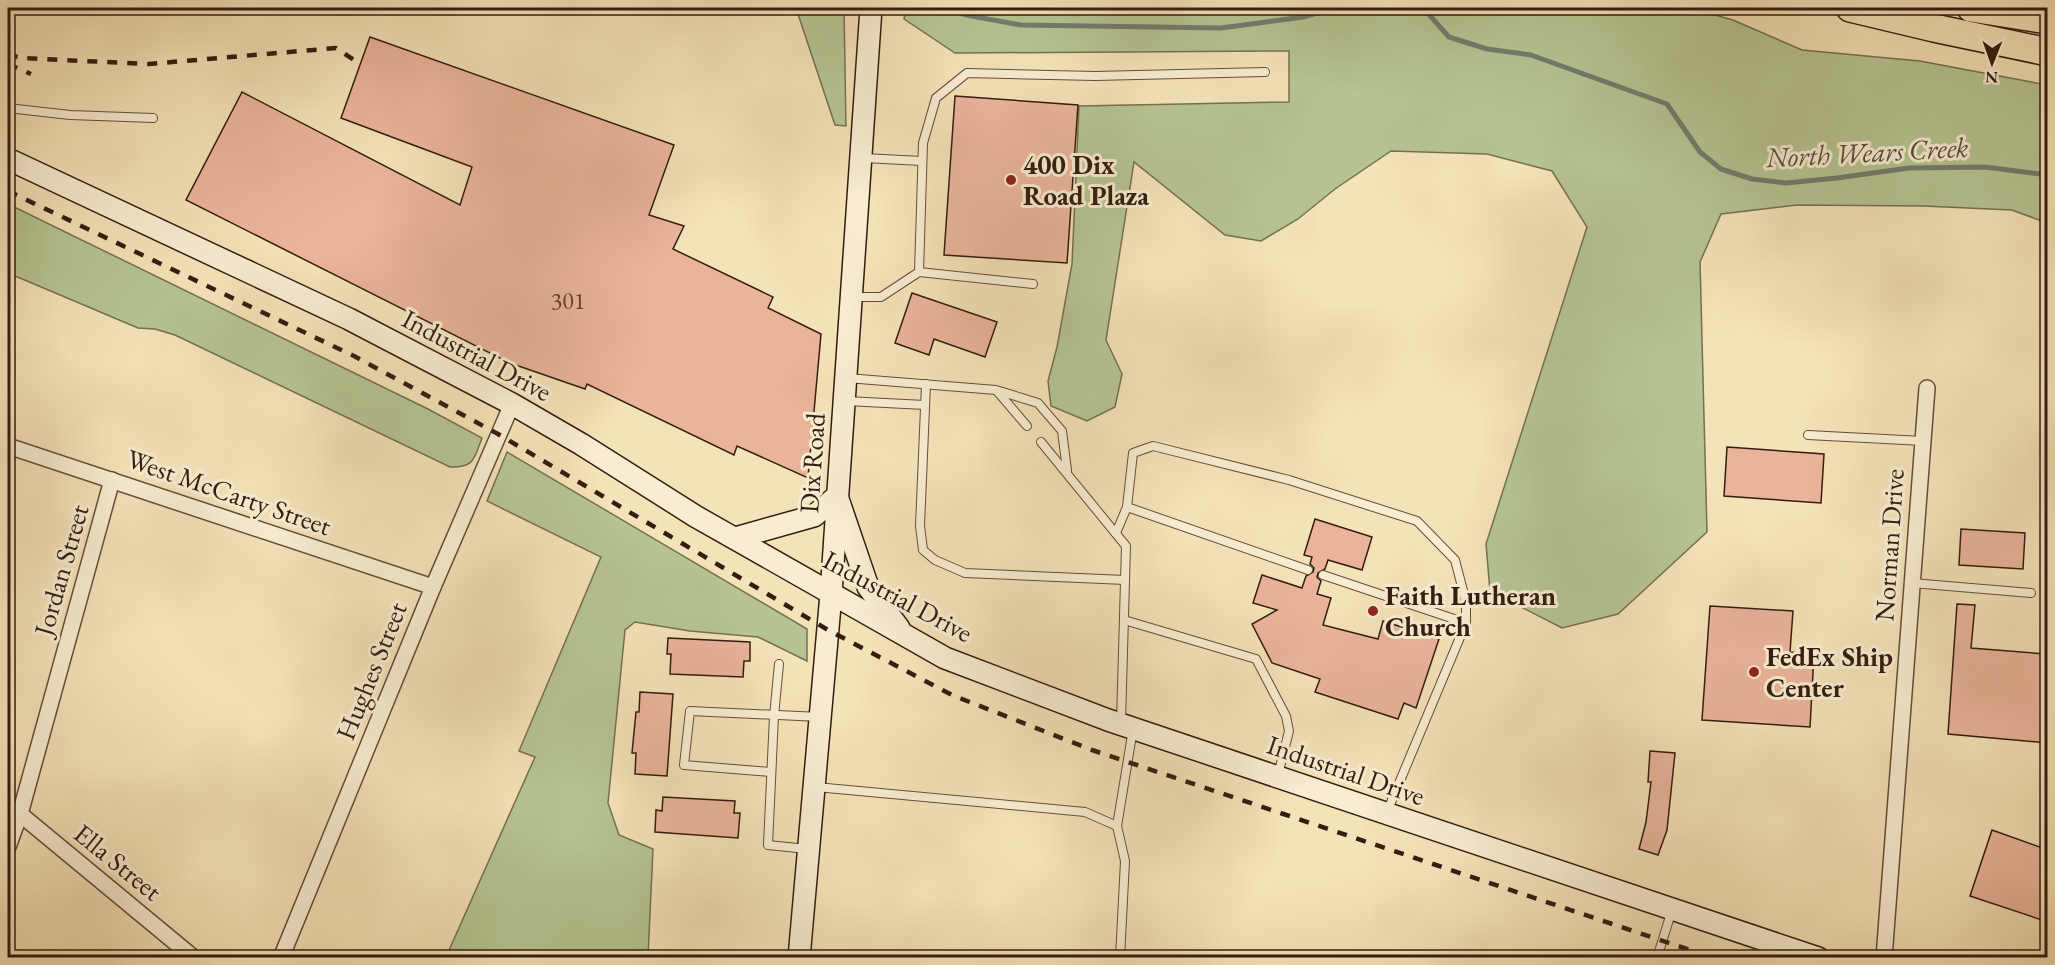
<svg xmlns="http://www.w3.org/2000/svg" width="2055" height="965" viewBox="0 0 2055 965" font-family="'EB Garamond',serif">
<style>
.green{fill:#b6c493;stroke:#757051;stroke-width:1.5}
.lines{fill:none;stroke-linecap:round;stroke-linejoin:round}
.stream{stroke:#727d6e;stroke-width:5}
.building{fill:#eab49b;stroke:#341c0f;stroke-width:1.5}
.lane-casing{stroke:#644e39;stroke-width:10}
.street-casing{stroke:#644e39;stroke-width:18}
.secondary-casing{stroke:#341c0f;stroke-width:24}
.highway-casing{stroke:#341c0f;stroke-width:30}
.lane{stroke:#f8ecd1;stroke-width:8}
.street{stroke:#f8ecd1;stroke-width:15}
.secondary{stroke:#f8ecd1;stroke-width:21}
.highway{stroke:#f4e2b8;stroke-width:27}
.rail{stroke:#341c0f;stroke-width:4.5;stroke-dasharray:10 10;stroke-linecap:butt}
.poi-dot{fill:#8f2418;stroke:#f8ecd1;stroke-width:2}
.labels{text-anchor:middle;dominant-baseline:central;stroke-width:6;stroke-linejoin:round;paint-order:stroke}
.number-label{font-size:24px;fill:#624232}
.poi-label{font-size:27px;font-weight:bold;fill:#341c0f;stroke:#f8ecd1;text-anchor:start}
.street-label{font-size:27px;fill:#341c0f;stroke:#f8ecd1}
.water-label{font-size:28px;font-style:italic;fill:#534d3f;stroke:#f8ecd1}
</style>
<rect width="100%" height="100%" fill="#f4e2b8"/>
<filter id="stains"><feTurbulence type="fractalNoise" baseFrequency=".00333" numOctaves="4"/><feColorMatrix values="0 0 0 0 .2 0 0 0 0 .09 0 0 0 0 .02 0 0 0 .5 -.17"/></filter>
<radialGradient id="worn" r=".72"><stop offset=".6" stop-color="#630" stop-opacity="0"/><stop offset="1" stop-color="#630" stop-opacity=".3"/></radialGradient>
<g class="green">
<polygon points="796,8 844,8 846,126 835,125"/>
<polygon points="906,8 1689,8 1733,20 1802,50 1920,61 2047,85 2047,223 2012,210 1923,206 1797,205 1721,214 1700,262 1707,532 1618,614 1562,628 1490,591 1486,544 1587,227 1552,171 1487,154 1391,151 1335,189 1298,219 1261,241 1225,235 1134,162 1106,340 1122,374 1115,407 1087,421 1051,406 1048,381 1057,347 1072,264 1079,106 1289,102 1289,51 955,53 904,19"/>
<path d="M 8,204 L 428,409 L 482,438 C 474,458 475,468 450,467 L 175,335 L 155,329 L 138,328 L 8,273 Z"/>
<polygon points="507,452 807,629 807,661 758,637 690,631 635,622 625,630 608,803 619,835 653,849 648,957 446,957 535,757 519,751 601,557 487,501"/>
</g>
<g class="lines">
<g class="stream">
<polyline points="940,8 971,16 1021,25 1221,28 1303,17 1334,8"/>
<polyline points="1420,8 1424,9 1449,37 1487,49 1531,55 1667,104 1700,152 1721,169 1752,179 1786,183 1837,178 1909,168 1985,167 2048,175"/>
</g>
</g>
<g class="building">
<polygon points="370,37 674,145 649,215 684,226 673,249 773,297 768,308 821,334 808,478 737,446 734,455 587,384 585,389 510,363 186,200 242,92 460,205 472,167 341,118"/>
<polygon points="955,96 1078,105 1067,263 944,255"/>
<polygon points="912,293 997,322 985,357 934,339 929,355 895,343"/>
<polygon points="1727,447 1824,454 1821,503 1724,496"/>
<polygon points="1315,519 1372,537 1362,570 1328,560 1325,569 1318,573 1317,577 1321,581 1317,594 1331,598 1323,625 1378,639 1383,621 1439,639 1416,708 1404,703 1398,719 1315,692 1320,679 1272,663 1252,624 1277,610 1253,603 1262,575 1302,588 1306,576 1313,572 1314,568 1310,564 1312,557 1304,555"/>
<polygon points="1961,529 2025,533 2023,569 1959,565"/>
<polygon points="1957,604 1975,605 1971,648 2045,654 2042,692 2048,693 2048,743 1948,734"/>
<polygon points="1710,606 1793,611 1790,652 1814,654 1810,727 1702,720"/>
<polygon points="668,638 750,642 750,661 744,661 743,677 670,674 671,654 667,654"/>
<polygon points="640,692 673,694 667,776 635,774 636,753 632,753 636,712 639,712"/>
<polygon points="1650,751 1675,753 1667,830 1658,855 1639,849 1646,822 1651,782 1648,782"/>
<polygon points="663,797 735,801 734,813 740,813 738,838 655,832 656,810 662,811"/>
<polygon points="1992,830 2048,850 2048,922 1970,896"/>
</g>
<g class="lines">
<defs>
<g id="lane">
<polyline points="8,108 70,115 153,118"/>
<polyline points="864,158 922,161"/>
<polyline points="1033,284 919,272 923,143 936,98 967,73 1095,76 1265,72"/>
<polyline points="853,297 881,297 919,272"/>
<polyline points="847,378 996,390 1038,403 1062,431 1067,470"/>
<polyline points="926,384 920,526 923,550 935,560 965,573 1125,580"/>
<polyline points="997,391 1027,426"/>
<polyline points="846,401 925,405"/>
<polyline points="1808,435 1923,441"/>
<polyline points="1041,442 1126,546 1121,722"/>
<polyline points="1127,507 1133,453 1153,446 1289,480 1417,521 1455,560 1466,602 1466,623 1323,575"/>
<polyline points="1116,533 1127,507 1308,570"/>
<polyline points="1912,583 2031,593"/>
<polyline points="1124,620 1256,659 1286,716 1289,731 1278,775"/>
<polyline points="779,664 774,716 768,845 807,849"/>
<polyline points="770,772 684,765 690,711 820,717"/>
<polyline points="816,787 1085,812 1117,826 1125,861 1120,958"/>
<polyline points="1387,812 1466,623"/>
<polyline points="1117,826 1133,729"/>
<polyline points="1657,958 1672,910"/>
</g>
<g id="street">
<polyline points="8,446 433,587"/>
<polyline points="8,812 20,814 194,958"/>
<polyline points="8,847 20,814 112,480"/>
<polyline points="281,958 433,587 512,404"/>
<polyline points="1884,958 1927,388"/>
</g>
<g id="secondary">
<polyline points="8,159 349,319 512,404 581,444 695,516 945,658 1108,720 1818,958"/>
<polyline points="735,538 814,516 837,496 868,587 899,628"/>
<polyline points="799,958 831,594 871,8"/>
</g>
<g id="highway">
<polyline points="1850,8 1934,28 2048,52"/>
<polyline points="1971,8 2048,20"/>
</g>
</defs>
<use href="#lane" class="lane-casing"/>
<use href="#street" class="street-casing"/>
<use href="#secondary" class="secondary-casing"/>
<use href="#highway" class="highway-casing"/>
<use href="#lane" class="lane"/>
<use href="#street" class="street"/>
<use href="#secondary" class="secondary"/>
<use href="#highway" class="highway"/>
<g class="rail">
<polyline points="8,54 20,58 149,64 336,48 354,60"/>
<polyline points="8,64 31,74"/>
<polyline points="8,191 354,356 498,434 828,630 952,695 1092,750 1714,958"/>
</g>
</g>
<g class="poi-dot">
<circle cx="1011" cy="180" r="6"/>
<circle cx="1373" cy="611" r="6"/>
<circle cx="1754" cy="672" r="6"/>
</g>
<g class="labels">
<g class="number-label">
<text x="568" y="300">301</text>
</g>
<g class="poi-label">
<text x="1023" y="164">400 Dix<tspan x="1023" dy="31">Road Plaza</tspan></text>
<text x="1385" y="595">Faith Lutheran<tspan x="1385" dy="31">Church</tspan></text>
<text x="1766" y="656">FedEx Ship<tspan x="1766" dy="31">Center</tspan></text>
</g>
<g class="street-label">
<text transform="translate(477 355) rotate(28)">Industrial Drive</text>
<text transform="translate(812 463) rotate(-86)">Dix Road</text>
<text transform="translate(229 492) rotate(19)">West McCarty Street</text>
<text transform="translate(1889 545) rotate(-86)">Norman Drive</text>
<text transform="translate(61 570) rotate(-74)">Jordan Street</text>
<text transform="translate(898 596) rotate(28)">Industrial Drive</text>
<text transform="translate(371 671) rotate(-68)">Hughes Street</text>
<text transform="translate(1346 770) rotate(19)">Industrial Drive</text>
<text transform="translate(118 862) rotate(39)">Ella Street</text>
</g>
<g class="water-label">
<text transform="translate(1867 152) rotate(-3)">North Wears Creek</text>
</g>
</g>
<rect width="2055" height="965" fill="none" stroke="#f4e2b8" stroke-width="30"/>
<rect x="9" y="9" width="2037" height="947" fill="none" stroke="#341c0f" stroke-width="3"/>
<rect x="15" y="15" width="2025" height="935" fill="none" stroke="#341c0f" stroke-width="1.5"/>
<g transform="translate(1992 63) rotate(181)" stroke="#f8ecd1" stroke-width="4.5" paint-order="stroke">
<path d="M0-4.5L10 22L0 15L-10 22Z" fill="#341c0f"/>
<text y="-9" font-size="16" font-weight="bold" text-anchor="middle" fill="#341c0f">N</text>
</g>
<rect width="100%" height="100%" filter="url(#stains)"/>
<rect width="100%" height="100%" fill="url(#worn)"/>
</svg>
